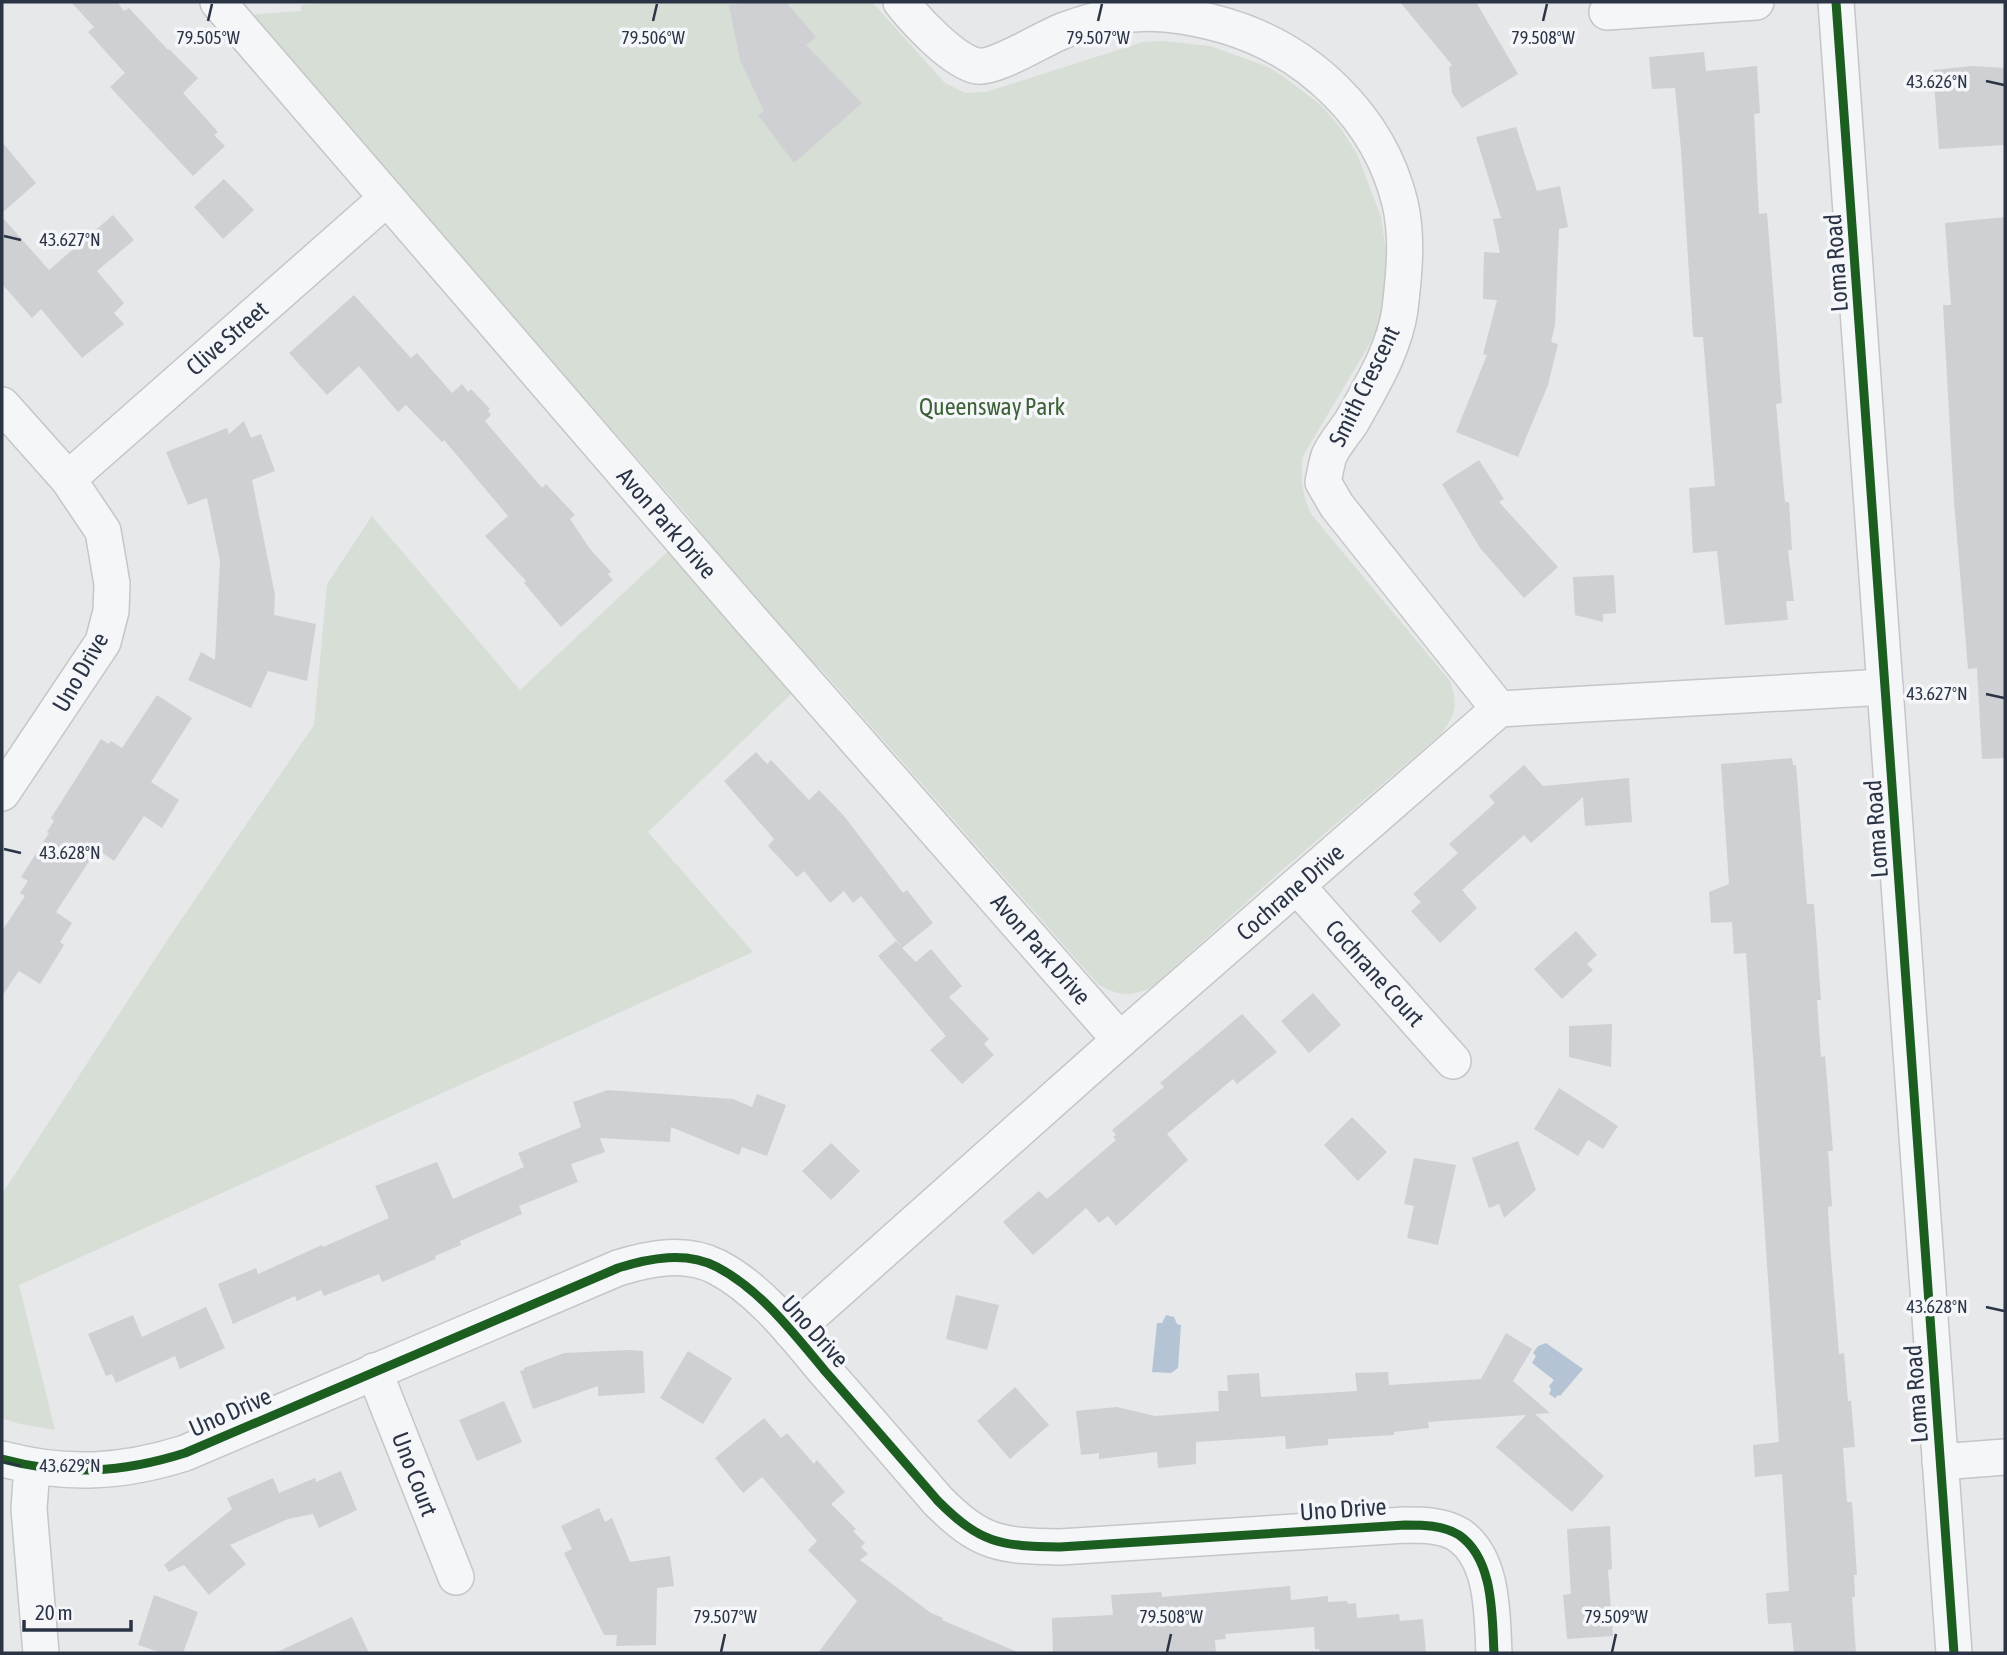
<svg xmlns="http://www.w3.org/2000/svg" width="2007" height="1655" viewBox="0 0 2007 1655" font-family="'Asap Condensed',sans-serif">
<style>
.green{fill:#d6ded6}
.water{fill:#b4c4d5}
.building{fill:#ced0d3}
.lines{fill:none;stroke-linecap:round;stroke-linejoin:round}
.minor-casing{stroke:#c4c6c8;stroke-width:38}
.minor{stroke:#f5f6f7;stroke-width:35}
.cycleway-casing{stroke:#f4f6f9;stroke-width:13}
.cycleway{stroke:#1b5e20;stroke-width:9}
.ticks{fill:none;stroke:#2b3445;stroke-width:2.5}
.labels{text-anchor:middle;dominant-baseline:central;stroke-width:7;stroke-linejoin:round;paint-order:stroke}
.street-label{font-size:24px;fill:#2b3445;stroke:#f4f6f9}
.park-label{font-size:24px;fill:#3f6138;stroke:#f4f6f9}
.ticks-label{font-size:18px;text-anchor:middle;fill:#2b3445;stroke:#f4f6f9;stroke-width:7;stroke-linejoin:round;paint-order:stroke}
</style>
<rect width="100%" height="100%" fill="#e6e8ea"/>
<path class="green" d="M 341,2 L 872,2 L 945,83 L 965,93 L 986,92 L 1143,42 L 1163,41 L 1210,46 L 1266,66 L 1284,77 L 1321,105 L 1340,127 L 1357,154 L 1381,217 L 1385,245 L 1387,268 L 1379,328 L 1303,456 C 1300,477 1302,494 1311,514 L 1450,681 C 1458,704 1456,713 1442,733 L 1281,871 L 1152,987 C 1131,997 1117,996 1098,984 L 819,667 L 648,832 L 753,952 L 19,1285 L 55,1430 L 20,1424 L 2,1418 L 2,1194 L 168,939 L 314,725 L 327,584 L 372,516 L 520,690 L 696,525 L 248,15 L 301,11 L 301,5 Z"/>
<g class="water">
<polygon points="1166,1315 1174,1317 1177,1324 1181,1325 1178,1368 1171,1373 1152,1372 1157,1323 1162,1323"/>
<polygon points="1546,1343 1583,1369 1560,1396 1558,1395 1555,1398 1549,1394 1551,1390 1549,1386 1554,1380 1532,1363 1536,1356 1533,1353 1538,1346"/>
</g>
<g class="building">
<polygon points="71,2 117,2 124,11 129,8 168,50 169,49 198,78 183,93 218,132 214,135 225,146 193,176 110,87 125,73 88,32 94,27"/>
<polygon points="752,2 786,2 816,37 806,45 862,103 794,163 758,115 764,111 740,60 729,5"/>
<polygon points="1400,2 1476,2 1518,74 1462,108 1452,93 1449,67 1452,65"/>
<polygon points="1704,52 1706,71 1757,66 1760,113 1754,114 1759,214 1767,213 1782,403 1776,404 1785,502 1789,502 1792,550 1788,550 1794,601 1786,601 1788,620 1725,625 1717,551 1693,553 1689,488 1715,486 1703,337 1694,337 1693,335 1681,150 1675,88 1652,89 1649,57"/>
<polygon points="1972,66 2005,68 2005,145 1939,149 1933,70"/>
<polygon points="1516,127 1537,191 1560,186 1568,227 1559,229 1555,325 1551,342 1558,344 1548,385 1518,457 1456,432 1487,355 1483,354 1497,300 1483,299 1484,252 1500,253 1493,219 1501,218 1476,137"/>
<polygon points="2,142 36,183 2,213"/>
<polygon points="224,179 254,210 223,239 194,207"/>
<polygon points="113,215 134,240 97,271 124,303 114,313 124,324 82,358 41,309 32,318 2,284 2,217 49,270"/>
<polygon points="2005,217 2005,758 1982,759 1977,668 1968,669 1954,502 1943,305 1951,305 1945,223"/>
<polygon points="354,295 411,358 417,353 452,393 462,384 468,392 471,389 490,409 488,411 491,415 485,421 542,488 546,484 575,515 570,519 590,549 611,572 608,574 613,580 561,627 524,583 526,581 485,536 508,516 444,440 442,442 406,405 398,412 359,366 327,395 289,353"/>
<polygon points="244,421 251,438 261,434 275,471 252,480 275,595 274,615 316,624 307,681 268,671 251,708 188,680 201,652 215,660 220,561 207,498 188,505 166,452 227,428 229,434"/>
<polygon points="1479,460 1504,499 1499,502 1558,567 1524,598 1480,548 1442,484"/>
<polygon points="1614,575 1616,613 1603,614 1603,622 1575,615 1573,577"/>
<polygon points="157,695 192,718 151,782 179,800 162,828 144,816 114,861 97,849 56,912 72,923 60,942 64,945 40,984 19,971 2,996 2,931 25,896 20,893 28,881 21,877 49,833 47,832 54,821 51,818 101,739 109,744 111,741 122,748"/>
<polygon points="756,752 767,764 771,760 809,800 819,790 844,816 903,893 907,890 933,923 902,948 916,962 931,949 962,986 949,997 989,1039 984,1044 994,1055 962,1084 930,1050 946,1036 878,956 896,941 902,947 861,896 853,903 844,891 830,903 804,871 797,877 768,846 774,839 724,781"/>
<polygon points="1792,758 1793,765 1796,765 1807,904 1814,904 1821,1000 1817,1000 1821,1057 1825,1056 1833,1151 1828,1151 1832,1206 1828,1207 1830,1244 1839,1354 1844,1353 1848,1401 1851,1401 1855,1447 1843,1448 1847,1502 1852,1502 1857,1575 1854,1575 1855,1597 1852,1597 1856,1653 1794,1653 1791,1623 1768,1624 1766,1593 1789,1591 1782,1474 1755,1477 1753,1445 1779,1442 1746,953 1734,954 1732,922 1711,923 1709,892 1729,884 1721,764"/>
<polygon points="1524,765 1543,786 1629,778 1632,822 1585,826 1583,797 1531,843 1524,835 1462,890 1477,908 1440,943 1411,911 1421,902 1413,894 1458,853 1449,844 1495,803 1489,796"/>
<polygon points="1576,931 1597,955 1587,964 1593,970 1562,999 1534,969"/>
<polygon points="1313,993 1341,1025 1309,1053 1281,1021"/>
<polygon points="1242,1014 1277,1052 1237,1084 1233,1079 1167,1134 1188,1160 1116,1226 1108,1216 1099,1223 1086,1208 1033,1255 1003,1222 1039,1191 1047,1199 1116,1140 1113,1137 1116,1135 1112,1130 1164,1087 1160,1083"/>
<polygon points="1612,1024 1611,1067 1569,1057 1569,1026"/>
<polygon points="1559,1088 1618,1126 1603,1149 1588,1140 1578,1156 1534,1129"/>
<polygon points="608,1090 733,1099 752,1107 757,1094 786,1105 767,1156 742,1147 739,1155 671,1127 670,1142 600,1138 605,1152 571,1164 578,1182 519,1206 522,1214 460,1241 461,1245 435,1256 436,1259 382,1282 379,1274 324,1296 321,1290 297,1301 295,1296 233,1324 218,1284 256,1268 258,1274 322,1245 323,1247 389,1218 375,1186 437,1162 453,1199 524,1167 518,1153 581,1127 573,1102"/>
<polygon points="1352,1117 1387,1152 1358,1181 1324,1145"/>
<polygon points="1518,1141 1536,1190 1504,1218 1499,1204 1489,1208 1472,1158"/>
<polygon points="831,1143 860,1171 831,1200 802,1171"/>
<polygon points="1414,1158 1456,1165 1438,1245 1407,1238 1414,1206 1404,1204"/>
<polygon points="956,1295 999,1305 987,1350 946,1339"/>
<polygon points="206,1307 225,1348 180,1369 175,1356 116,1383 112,1374 106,1376 88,1334 133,1315 142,1337"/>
<polygon points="1506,1333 1532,1349 1513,1381 1550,1413 1535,1414 1604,1476 1572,1512 1496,1447 1526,1415 1428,1422 1429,1428 1394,1432 1394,1435 1328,1439 1328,1445 1286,1449 1285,1436 1196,1442 1196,1464 1158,1468 1157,1452 1099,1459 1099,1453 1081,1455 1076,1411 1117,1407 1155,1416 1219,1411 1218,1391 1228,1391 1227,1375 1259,1373 1261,1397 1357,1391 1355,1373 1388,1372 1389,1385 1481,1379"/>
<polygon points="628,1350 643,1351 645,1393 598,1396 598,1386 533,1409 520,1371 524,1370 524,1368 564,1353"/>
<polygon points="688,1351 732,1378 703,1424 660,1398"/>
<polygon points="1015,1387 1049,1425 1010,1459 977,1421"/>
<polygon points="504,1401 522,1442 477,1461 459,1420"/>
<polygon points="764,1418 781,1438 787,1433 814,1464 817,1460 845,1492 831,1504 856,1529 853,1531 865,1543 861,1547 868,1554 860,1560 931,1613 943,1618 942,1620 1020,1653 818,1653 857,1601 808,1550 817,1541 762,1477 743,1493 715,1458"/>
<polygon points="341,1471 357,1510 319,1528 313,1514 288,1519 230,1545 246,1564 209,1595 184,1565 169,1572 164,1565 232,1509 227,1498 273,1478 279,1493 315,1478 316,1482"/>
<polygon points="599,1508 605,1522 612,1518 630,1562 670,1556 674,1586 657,1588 656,1645 616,1646 617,1635 604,1635 564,1553 572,1549 561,1526"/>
<polygon points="1610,1526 1612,1569 1608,1570 1613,1636 1567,1639 1563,1595 1571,1594 1567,1529"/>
<polygon points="1290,1586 1291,1600 1328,1596 1328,1602 1347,1601 1348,1604 1356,1603 1357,1618 1399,1614 1400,1621 1423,1619 1426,1653 1320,1653 1319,1649 1315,1649 1314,1627 1225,1634 1226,1639 1215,1640 1216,1653 1053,1653 1052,1618 1113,1615 1111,1595 1161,1592 1162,1597"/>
<polygon points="154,1595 198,1612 183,1653 162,1653 138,1645"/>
<polygon points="352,1617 369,1653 275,1653"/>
</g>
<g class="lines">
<defs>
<g id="minor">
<polyline points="218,2 751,620 1120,1040"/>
<path d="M 901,2 C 916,21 953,61 977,66 C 996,69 1045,37 1065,30 C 1081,24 1099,19 1116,16 C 1152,9 1192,16 1226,26 C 1309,51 1379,117 1400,203 C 1408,237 1404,275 1400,309 C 1395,348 1371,387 1352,421 C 1345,432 1334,444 1329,456 C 1326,465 1325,474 1323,482 L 1337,506 L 1499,709"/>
<polyline points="1836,2 1954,1653"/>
<polyline points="1607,12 1756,2"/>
<polyline points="2,405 68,479 103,531 112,584 111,611 103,642 2,793"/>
<polyline points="68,479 387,198"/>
<polyline points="1297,886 1453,1061"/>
<polyline points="792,1332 1120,1040 1499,709 1885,687"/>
<polyline points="374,1371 456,1577"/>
<path d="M 2,1459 C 66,1476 122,1473 185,1453 L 618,1268 C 650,1258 686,1251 717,1267 C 761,1290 794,1334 825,1371 C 863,1414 900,1457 938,1501 C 981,1544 1000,1546 1060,1547 L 1405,1525 C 1423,1525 1443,1525 1459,1535 C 1494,1559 1492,1616 1494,1653"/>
<polyline points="1940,1462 2005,1457"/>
<polyline points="32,1467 29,1509 41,1653"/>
</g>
</defs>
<use href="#minor" class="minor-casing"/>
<use href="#minor" class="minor"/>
<defs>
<g id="cycleway">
<polyline points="1836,2 1954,1653"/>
<path d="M 2,1459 C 66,1476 122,1473 185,1453 L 618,1268 C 650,1258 686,1251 717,1267 C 761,1290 794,1334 825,1371 C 863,1414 900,1457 938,1501 C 981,1544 1000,1546 1060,1547 L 1405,1525 C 1423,1525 1443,1525 1459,1535 C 1494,1559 1492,1616 1494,1653"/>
</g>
</defs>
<use href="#cycleway" class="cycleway-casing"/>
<use href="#cycleway" class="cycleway"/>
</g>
<path class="ticks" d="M 208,21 L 212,4M 653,21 L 657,4M 1098,21 L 1102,4M 1543,21 L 1547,4M 1986,81 L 2004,85M 4,236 L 21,240M 1986,694 L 2004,698M 4,849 L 21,853M 1986,1307 L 2004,1311M 4,1462 L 21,1466M 721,1652 L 725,1634M 1167,1652 L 1171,1634M 1612,1652 L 1616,1634"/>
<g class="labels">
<g class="street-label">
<text transform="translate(1836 263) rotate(-94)">Loma Road</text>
<text transform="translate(227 338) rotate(-41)">Clive Street</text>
<text transform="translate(1364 386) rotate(-64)">Smith Crescent</text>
<text transform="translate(667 523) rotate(49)">Avon Park Drive</text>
<text transform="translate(80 672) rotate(-60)">Uno Drive</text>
<text transform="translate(1876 829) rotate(-94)">Loma Road</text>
<text transform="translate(1290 892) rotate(-41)">Cochrane Drive</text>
<text transform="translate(1041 949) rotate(49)">Avon Park Drive</text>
<text transform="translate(1375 973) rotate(48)">Cochrane Court</text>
<text transform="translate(815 1331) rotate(48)">Uno Drive</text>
<text transform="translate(1916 1394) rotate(-94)">Loma Road</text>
<text transform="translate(230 1412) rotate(-24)">Uno Drive</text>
<text transform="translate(415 1474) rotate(69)">Uno Court</text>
<text transform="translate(1343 1509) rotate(-4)">Uno Drive</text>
</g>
<g class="park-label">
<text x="992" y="406">Queensway Park</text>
</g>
</g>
<g class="ticks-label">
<text x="208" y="44">79.505°W</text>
<text x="653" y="44">79.506°W</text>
<text x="1098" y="44">79.507°W</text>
<text x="1543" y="44">79.508°W</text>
<text x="1937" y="88">43.626°N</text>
<text x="70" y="246">43.627°N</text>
<text x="1937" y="700">43.627°N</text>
<text x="70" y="859">43.628°N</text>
<text x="1937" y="1313">43.628°N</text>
<text x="70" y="1472">43.629°N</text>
<text x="725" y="1623">79.507°W</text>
<text x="1171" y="1623">79.508°W</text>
<text x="1616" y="1623">79.509°W</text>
</g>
<rect width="2007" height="1655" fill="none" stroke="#2b3445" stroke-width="7"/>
<path d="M24 1620v10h107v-10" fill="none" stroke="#2b3445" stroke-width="3.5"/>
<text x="35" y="1620" font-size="21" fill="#2b3445" stroke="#f4f6f9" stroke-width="5" paint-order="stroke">20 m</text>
</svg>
